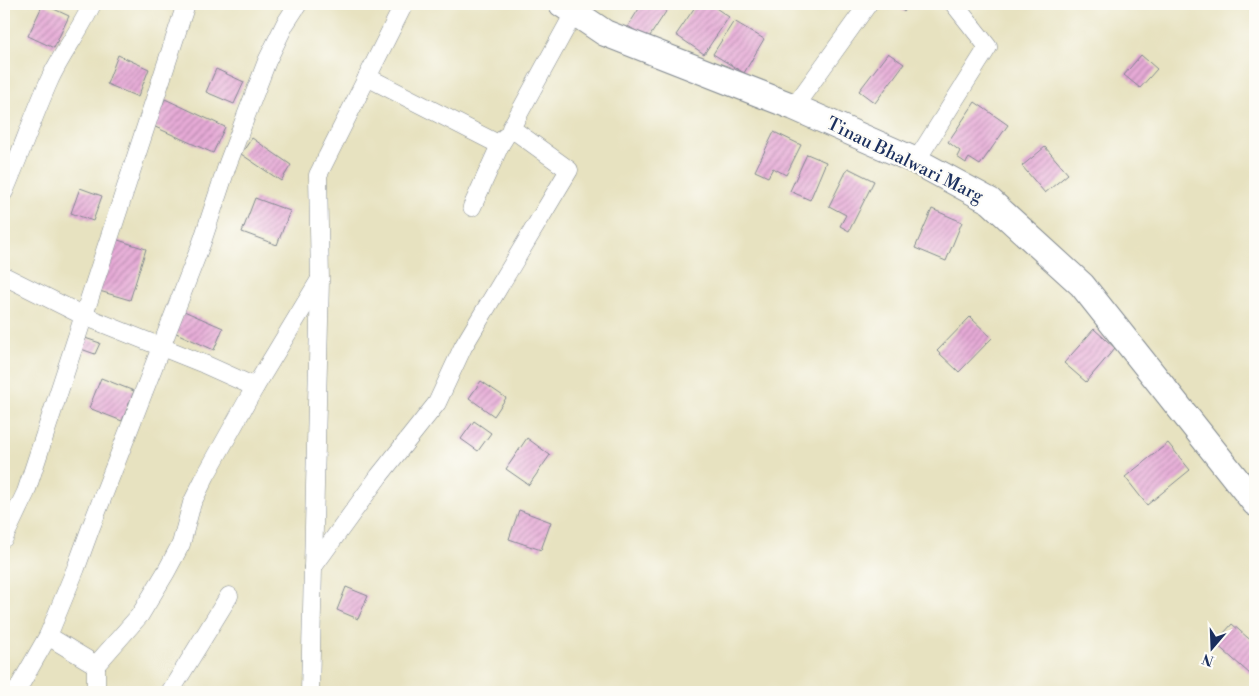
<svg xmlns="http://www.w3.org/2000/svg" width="1259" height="696" viewBox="0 0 1259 696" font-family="'Libre Bodoni',serif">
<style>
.building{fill:url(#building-hatch)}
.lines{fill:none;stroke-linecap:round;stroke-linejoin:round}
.street-casing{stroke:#81888f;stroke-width:19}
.secondary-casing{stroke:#81888f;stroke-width:28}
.street{stroke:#fff;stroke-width:18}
.secondary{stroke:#fff;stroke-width:26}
.labels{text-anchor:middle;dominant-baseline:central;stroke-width:4.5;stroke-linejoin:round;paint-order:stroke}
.street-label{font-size:18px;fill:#1b2f5e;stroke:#fdfcf7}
</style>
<defs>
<pattern id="building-hatch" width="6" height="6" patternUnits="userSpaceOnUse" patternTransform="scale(1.25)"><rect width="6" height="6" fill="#e6aad6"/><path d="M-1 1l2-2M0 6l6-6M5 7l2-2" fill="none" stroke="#ba8bb1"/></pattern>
</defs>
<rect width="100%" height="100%" fill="#fdfcf7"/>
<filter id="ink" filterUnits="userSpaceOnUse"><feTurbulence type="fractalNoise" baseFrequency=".02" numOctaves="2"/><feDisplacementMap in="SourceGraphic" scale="10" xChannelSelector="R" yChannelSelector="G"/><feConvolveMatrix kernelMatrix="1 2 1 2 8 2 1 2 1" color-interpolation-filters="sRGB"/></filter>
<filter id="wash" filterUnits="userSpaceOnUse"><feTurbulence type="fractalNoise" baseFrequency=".0096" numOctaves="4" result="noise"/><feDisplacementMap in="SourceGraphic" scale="20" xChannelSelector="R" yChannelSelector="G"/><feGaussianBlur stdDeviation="1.12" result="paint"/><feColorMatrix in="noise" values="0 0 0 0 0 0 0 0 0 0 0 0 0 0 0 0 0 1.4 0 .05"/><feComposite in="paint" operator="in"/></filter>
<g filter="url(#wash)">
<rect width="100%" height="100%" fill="#e7e2c0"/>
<g id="blocks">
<g class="building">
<polygon points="43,4 69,16 54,48 28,36"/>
<polygon points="642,4 671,4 648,39 628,26"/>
<polygon points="697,4 710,4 729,17 704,54 676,35"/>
<polygon points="895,4 911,4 904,12"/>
<polygon points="734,21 764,39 744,73 713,54"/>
<polygon points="888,53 904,64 875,103 859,91"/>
<polygon points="118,55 149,69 138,97 107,84"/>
<polygon points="1141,55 1157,69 1140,88 1124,75"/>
<polygon points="216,69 244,82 234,104 206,92"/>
<polygon points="165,99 225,127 213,153 153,126"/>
<polygon points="975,102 1008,125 980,165 969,158 966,163 957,157 960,151 948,142"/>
<polygon points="774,132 801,145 786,175 773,168 768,177 755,171"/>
<polygon points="252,138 291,165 281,181 241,154"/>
<polygon points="1045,147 1068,174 1045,193 1022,166"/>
<polygon points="807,154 826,162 810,200 790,191"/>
<polygon points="848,168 874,181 849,231 840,226 846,215 829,206"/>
<polygon points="80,188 102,196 93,221 71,213"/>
<polygon points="255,198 290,211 277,245 242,232"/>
<polygon points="932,209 962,222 946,261 915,248"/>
<polygon points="112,238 146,249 130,300 96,290"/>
<polygon points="184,311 223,328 214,350 174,332"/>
<polygon points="970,317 992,338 959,372 937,351"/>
<polygon points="1094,329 1115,348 1086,382 1064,363"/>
<polygon points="85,338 100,343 95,354 81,349"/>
<polygon points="101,378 134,391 122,421 89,408"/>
<polygon points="481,381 506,398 494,416 469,398"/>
<polygon points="474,421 491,433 478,451 461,439"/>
<polygon points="527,438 550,455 529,485 506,469"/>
<polygon points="1168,443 1190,470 1147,505 1125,477"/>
<polygon points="519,510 551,522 541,550 509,539"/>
<polygon points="346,587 368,596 358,619 337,610"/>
<polygon points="1232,624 1255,644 1255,668 1250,674 1215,643"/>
</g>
</g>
</g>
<g filter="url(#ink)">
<use href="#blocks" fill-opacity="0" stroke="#81888f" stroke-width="1"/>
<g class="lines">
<defs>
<g id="street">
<polyline points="367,77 500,145"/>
<polyline points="794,107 868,4"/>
<polyline points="916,161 988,47 954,4"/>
<path d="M 4,192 C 20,155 33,117 49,81 C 61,54 80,31 92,4"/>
<polyline points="472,207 500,145 505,137"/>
<polyline points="4,276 84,316 204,364 255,387"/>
<polyline points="4,538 26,492 186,4"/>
<polyline points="313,567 379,476 437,403 463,347 569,170 511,128 574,13"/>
<polyline points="48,636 96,665 96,692"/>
<polyline points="96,665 140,615 166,572 181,544 192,503 206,475 255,387 319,281"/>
<polyline points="16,692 48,636 76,568 91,527 202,242 228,163 267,61 285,24 298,4"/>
<polyline points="170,692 229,596"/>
<polyline points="310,692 320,280 318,175 404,4"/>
</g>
<polyline id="secondary" points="562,4 605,33 794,107 916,161 990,201 1082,285 1255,503"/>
</defs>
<use href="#street" class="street-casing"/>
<use href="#secondary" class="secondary-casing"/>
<use href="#street" class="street"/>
<use href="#secondary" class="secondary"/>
</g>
</g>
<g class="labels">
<g class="street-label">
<text transform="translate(905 160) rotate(26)">Tinau Bhalwari Marg</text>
</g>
</g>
<rect width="1259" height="696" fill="none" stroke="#fdfcf7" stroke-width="20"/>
<g transform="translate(1212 648) rotate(199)" stroke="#fdfcf7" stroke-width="4" paint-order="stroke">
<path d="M0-4L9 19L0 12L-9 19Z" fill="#1b2f5e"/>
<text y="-8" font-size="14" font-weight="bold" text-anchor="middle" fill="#1b2f5e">N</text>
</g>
</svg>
